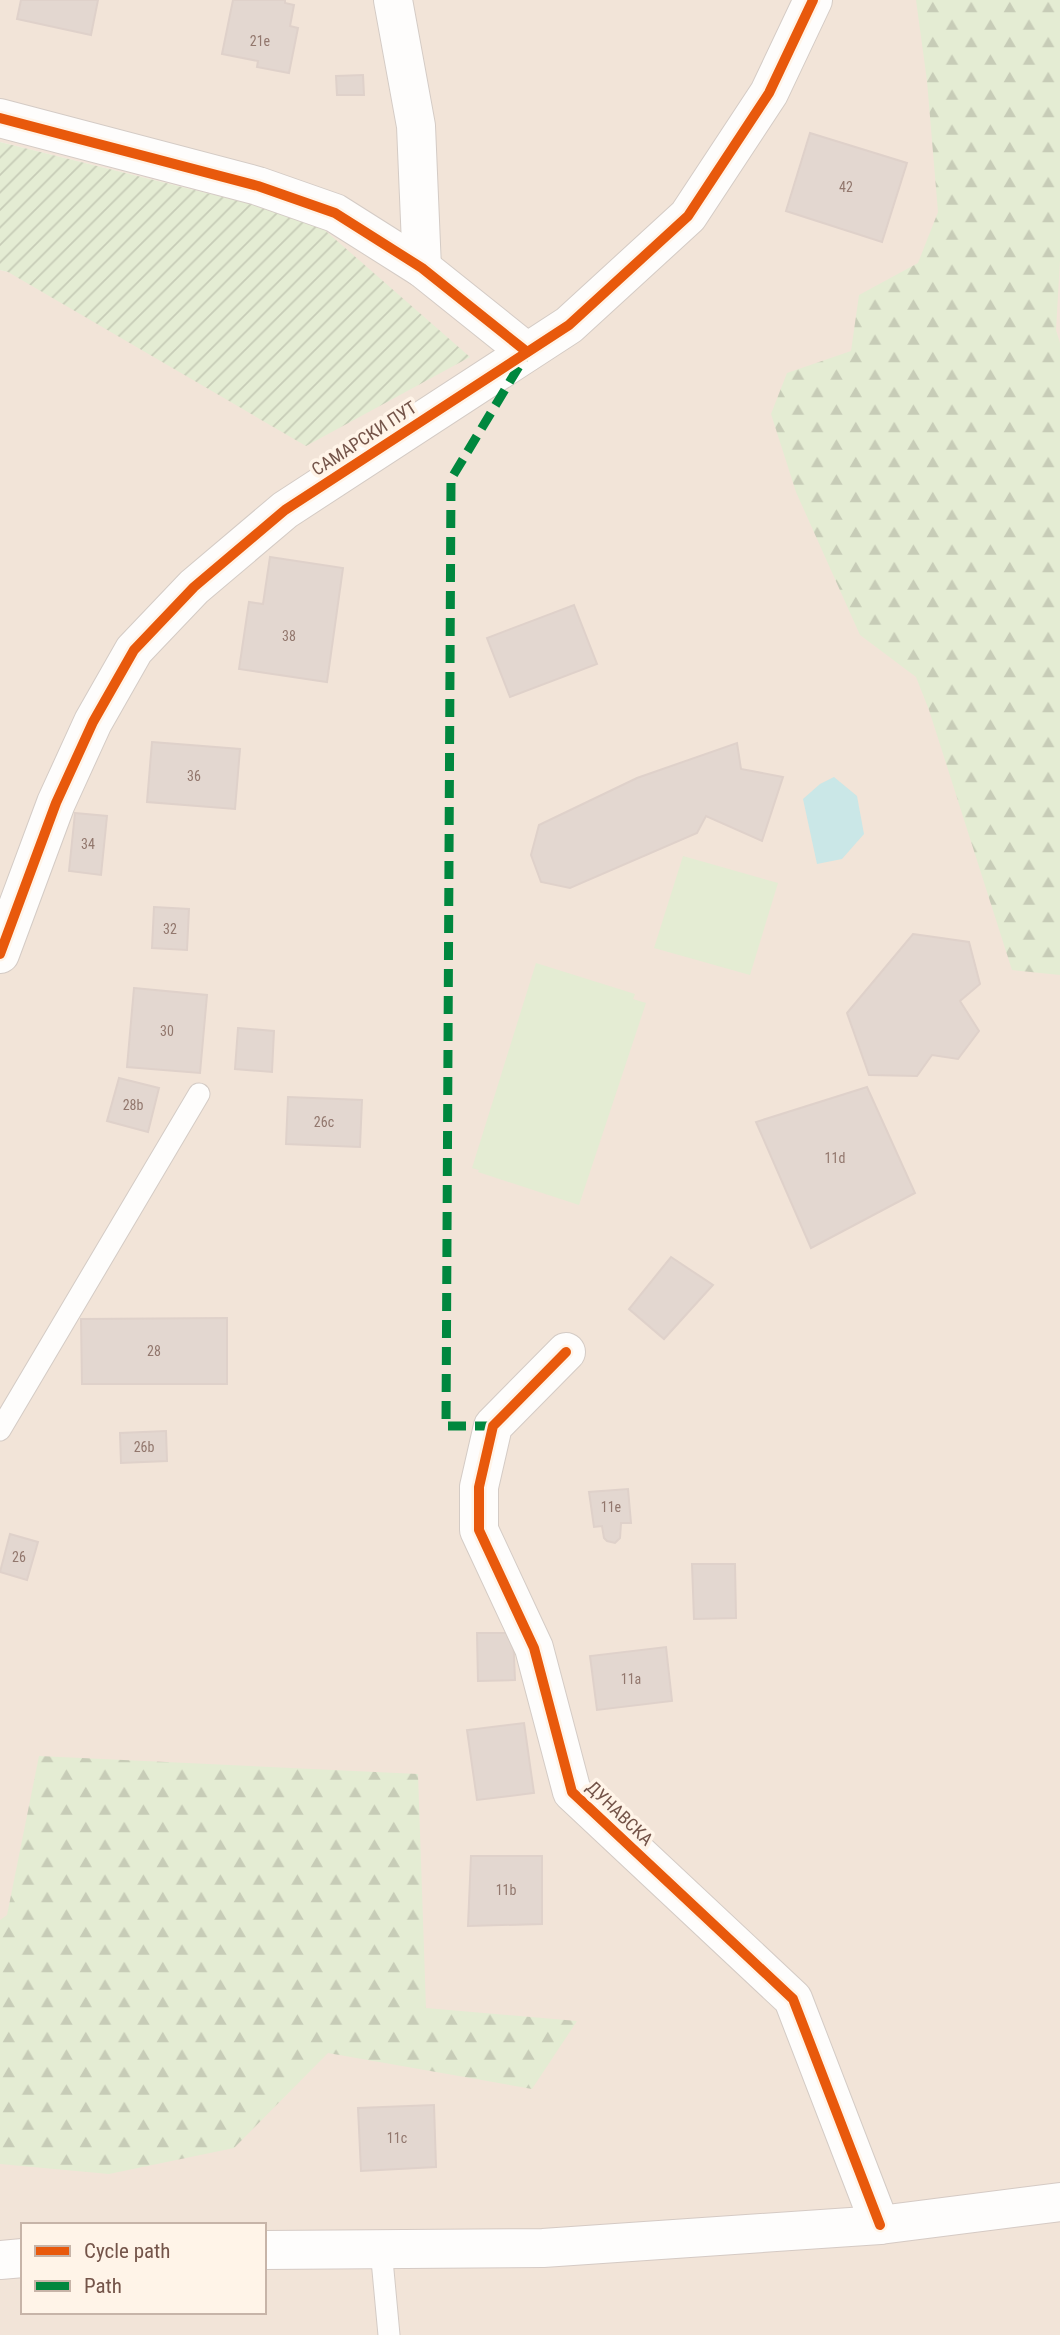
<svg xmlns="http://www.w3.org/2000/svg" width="1060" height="2335" viewBox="0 0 1060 2335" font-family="'Roboto Condensed',sans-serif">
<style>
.residential{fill:#f2e4d8;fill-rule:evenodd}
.grass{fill:#e4ecd3}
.forest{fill:url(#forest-firs)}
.garden{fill:url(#garden-furrows)}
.water{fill:#cae7e7}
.building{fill:#e3d7d0;stroke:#dfd1ca;stroke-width:2}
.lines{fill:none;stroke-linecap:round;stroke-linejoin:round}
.service-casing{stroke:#d4cbc5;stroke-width:23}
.minor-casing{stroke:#d4cbc5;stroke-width:40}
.secondary-casing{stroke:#d5cac4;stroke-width:40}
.service{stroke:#fefdfc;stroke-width:21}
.minor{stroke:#fefdfc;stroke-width:38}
.secondary{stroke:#fefdfc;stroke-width:38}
.quiet{stroke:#00873e;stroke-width:9;stroke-dasharray:18 9;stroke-linecap:butt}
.cycleway-casing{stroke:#fff4e8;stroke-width:15}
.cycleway{stroke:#e8590c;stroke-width:10}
.labels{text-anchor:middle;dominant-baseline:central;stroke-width:7;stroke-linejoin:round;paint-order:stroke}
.number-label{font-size:14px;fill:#92776d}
.street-label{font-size:18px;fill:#745449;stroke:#fff4e8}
</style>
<defs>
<pattern id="forest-firs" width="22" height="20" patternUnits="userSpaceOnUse" patternTransform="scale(1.75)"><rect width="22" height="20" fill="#e4ecd3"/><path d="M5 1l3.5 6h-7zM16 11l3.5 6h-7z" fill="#c7ccb7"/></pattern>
<pattern id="garden-furrows" width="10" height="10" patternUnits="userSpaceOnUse" patternTransform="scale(1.75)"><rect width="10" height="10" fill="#e4ecd3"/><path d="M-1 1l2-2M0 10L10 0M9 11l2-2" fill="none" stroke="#c7ccb7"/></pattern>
</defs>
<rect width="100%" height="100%" fill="#f6efe8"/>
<path class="residential" d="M 0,0 L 1060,0 L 1060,2335 L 0,2335 L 0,270 L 8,272 L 312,219 L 0,142 ZM 23,2225 L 264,2225 L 264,2312 L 23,2312 Z"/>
<g class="grass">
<polygon points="683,856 778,883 750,975 654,948"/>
<polygon points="536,963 635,994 633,999 646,1003 579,1205 478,1172 479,1170 472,1168"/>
</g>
<g class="forest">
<polygon points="916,0 1060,0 1060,260 1056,330 1060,343 1060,975 1012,970 929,710 916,677 860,635 796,492 771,414 787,373 851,351 859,295 918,263 938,212 927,81"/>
<polygon points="39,1756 418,1774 426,2008 577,2021 532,2089 328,2053 234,2148 109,2174 0,2164 0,1920 7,1915"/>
</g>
<polygon class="garden" points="0,142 312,219 470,357 306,446 8,272 0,270"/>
<polygon class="water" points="834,777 857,796 864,834 842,859 817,864 803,799 820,784"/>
<g class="building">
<polygon points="21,0 98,0 91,35 17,19"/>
<polygon points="233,0 285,0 285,3 294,5 290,26 298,28 289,73 257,67 258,61 222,54"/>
<polygon points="363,75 364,95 337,95 336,76"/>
<polygon points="810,133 907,163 882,242 786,211"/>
<polygon points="270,557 343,568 327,682 239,669 249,602 263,604"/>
<polygon points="574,605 597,664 510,697 487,638"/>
<polygon points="152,742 240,749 235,809 147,802"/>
<polygon points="737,743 741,769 783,777 762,841 706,816 697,833 570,888 541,882 531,855 539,825 637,778"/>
<polygon points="75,813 107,816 101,875 69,871"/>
<polygon points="154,907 189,909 187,950 152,948"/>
<polygon points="913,934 969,942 980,984 960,1001 979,1031 958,1059 932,1055 917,1076 869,1075 847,1013"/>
<polygon points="134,988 207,995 200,1073 127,1067"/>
<polygon points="238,1028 274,1031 272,1072 235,1069"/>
<polygon points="119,1078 159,1088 148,1132 107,1121"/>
<polygon points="867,1087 915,1193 811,1248 756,1122"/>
<polygon points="288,1097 362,1100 360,1147 286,1144"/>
<polygon points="671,1257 713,1285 664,1339 629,1309"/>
<polygon points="227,1318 227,1384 82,1384 81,1319"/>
<polygon points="166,1431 167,1461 121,1463 120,1433"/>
<polygon points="628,1489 631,1523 621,1523 620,1538 615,1543 607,1541 604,1538 602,1526 594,1527 589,1492"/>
<polygon points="10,1534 38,1542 27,1580 0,1572"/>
<polygon points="692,1564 735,1564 736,1618 694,1619"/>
<polygon points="477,1633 513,1633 515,1680 478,1681"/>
<polygon points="666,1647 672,1701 597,1710 590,1656"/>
<polygon points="524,1723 534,1793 477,1800 467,1730"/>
<polygon points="471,1856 542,1856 542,1924 468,1926"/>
<polygon points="434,2105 436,2167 361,2171 358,2108"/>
</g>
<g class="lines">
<defs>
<g id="service">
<polyline points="0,1430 199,1094"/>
<polyline points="381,2249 389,2335"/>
</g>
<g id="minor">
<polyline points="393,0 416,126 422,268"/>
<polyline points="0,118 258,186 335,213 422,268 527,352"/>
<polyline points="0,954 56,803 93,722 134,650 194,587 285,510 569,325 688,216 769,93 813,0"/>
<polyline points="566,1352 493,1426 479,1487 479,1530 534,1648 572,1792 793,1999 880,2225"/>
</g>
<g id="secondary">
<polyline points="264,2250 543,2248 880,2225 1060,2202"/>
<polyline points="0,2260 23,2258"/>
</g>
</defs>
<use href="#service" class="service-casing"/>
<use href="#minor" class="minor-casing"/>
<use href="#secondary" class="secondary-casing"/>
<use href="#service" class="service"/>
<use href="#minor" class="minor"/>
<use href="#secondary" class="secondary"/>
<polyline class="quiet" points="493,1426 446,1426 451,479 524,358"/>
<defs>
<g id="cycleway">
<polyline points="0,118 258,186 335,213 422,268 527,352"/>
<polyline points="0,954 56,803 93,722 134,650 194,587 285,510 569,325 688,216 769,93 813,0"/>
<polyline points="566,1352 493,1426 479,1487 479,1530 534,1648 572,1792 793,1999 880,2225"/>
</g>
</defs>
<use href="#cycleway" class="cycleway-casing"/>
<use href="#cycleway" class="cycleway"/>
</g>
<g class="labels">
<g class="number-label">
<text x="260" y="41">21e</text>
<text x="846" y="187">42</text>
<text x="289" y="636">38</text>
<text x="194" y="776">36</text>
<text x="88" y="844">34</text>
<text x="170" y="929">32</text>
<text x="167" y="1031">30</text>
<text x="133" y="1105">28b</text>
<text x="324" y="1122">26c</text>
<text x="835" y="1158">11d</text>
<text x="154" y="1351">28</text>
<text x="144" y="1447">26b</text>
<text x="611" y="1507">11e</text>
<text x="19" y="1557">26</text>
<text x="631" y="1679">11a</text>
<text x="506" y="1890">11b</text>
<text x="397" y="2138">11c</text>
</g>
<g class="street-label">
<text transform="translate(364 438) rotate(-33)">САМАРСКИ ПУТ</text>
<text transform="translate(620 1813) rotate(44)">ДУНАВСКА</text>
</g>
</g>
<rect x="21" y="2223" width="245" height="91" fill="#fff4e8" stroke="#c7b4a8" stroke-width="2"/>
<rect x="35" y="2246" width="35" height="10" fill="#e8590c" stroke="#c7b4a8" stroke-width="2"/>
<text x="84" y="2258" font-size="21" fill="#745449">Cycle path</text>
<rect x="35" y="2281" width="35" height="10" fill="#00873e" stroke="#c7b4a8" stroke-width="2"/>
<text x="84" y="2293" font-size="21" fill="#745449">Path</text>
</svg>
